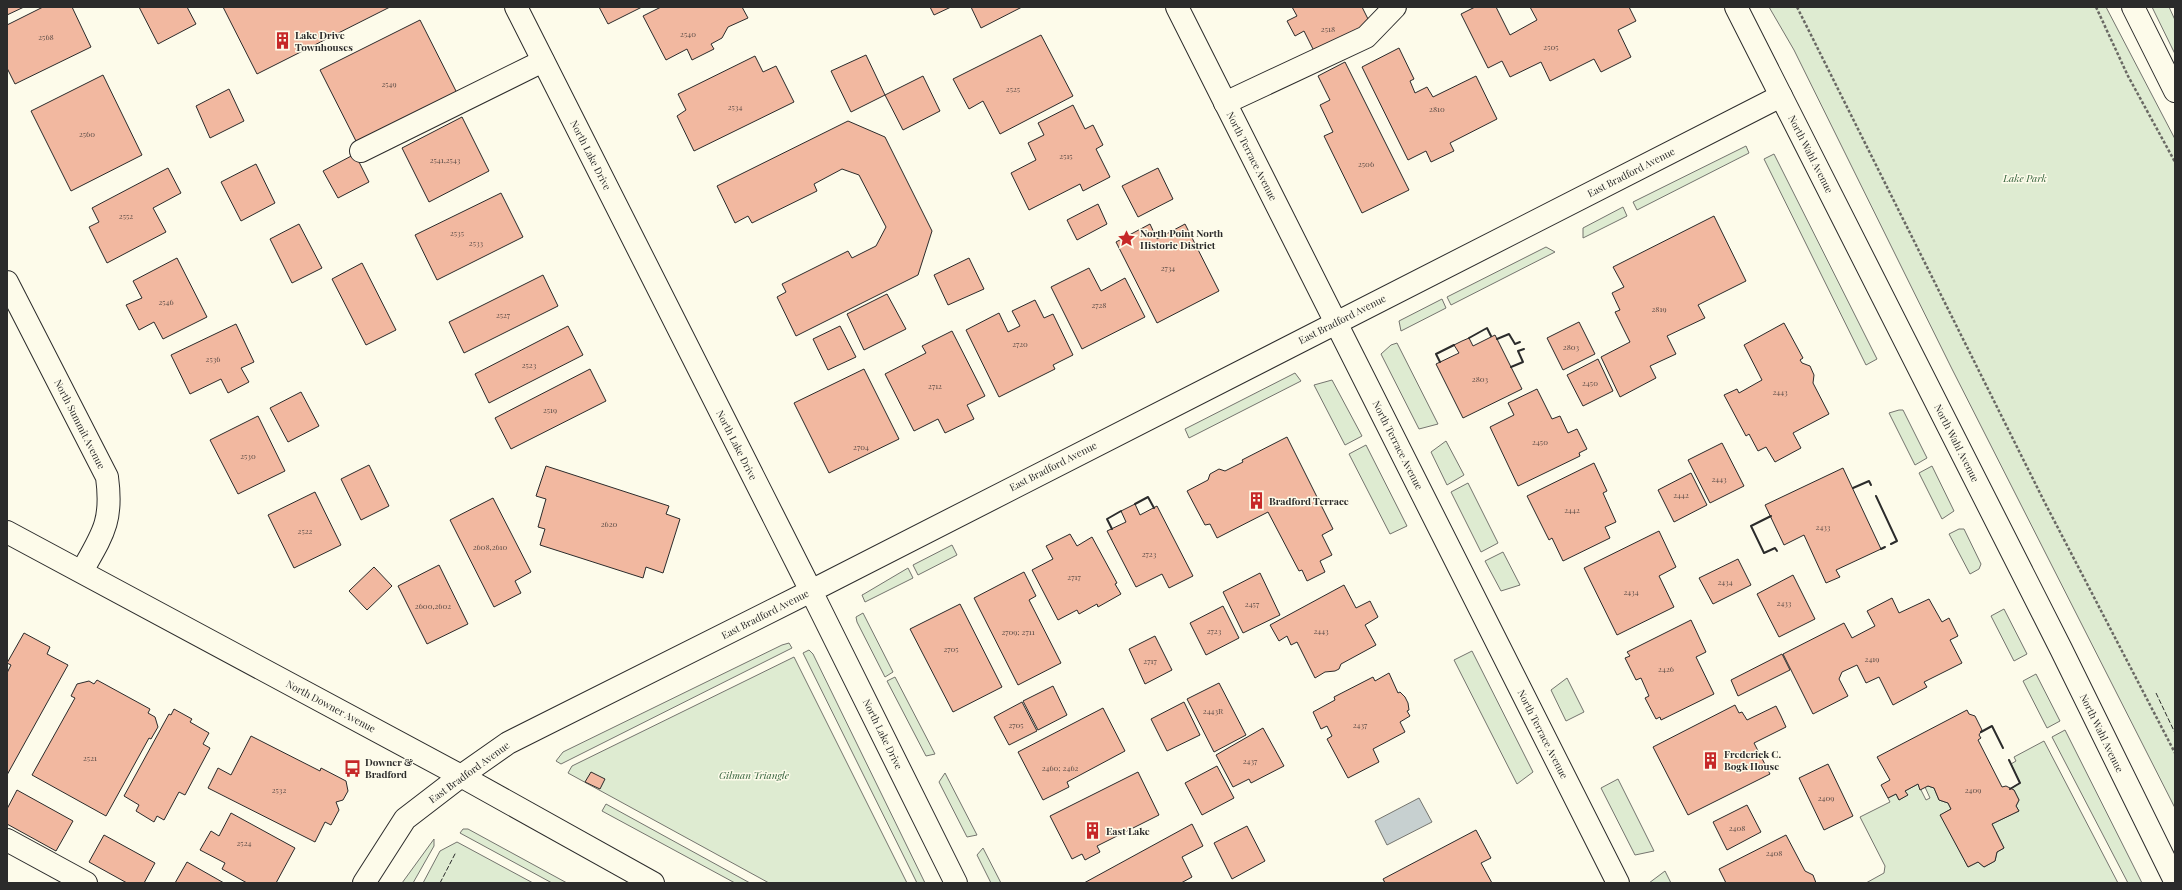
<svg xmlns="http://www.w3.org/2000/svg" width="2182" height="890" viewBox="0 0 2182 890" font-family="'Playfair Display',serif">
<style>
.green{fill:#deebd1;stroke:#74746e}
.water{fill:#c7d0d0;stroke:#74746e}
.building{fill:#f2b8a0;stroke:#2b2b2b}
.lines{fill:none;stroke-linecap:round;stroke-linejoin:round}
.minor-casing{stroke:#2b2b2b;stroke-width:24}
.major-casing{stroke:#2b2b2b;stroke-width:24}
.path{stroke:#6a6964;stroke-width:2.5;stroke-dasharray:3 2;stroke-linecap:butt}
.minor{stroke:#fdfbea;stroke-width:22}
.major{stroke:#fdfbea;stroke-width:22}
.fence{stroke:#2b2b2b;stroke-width:1;stroke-dasharray:5 2;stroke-linecap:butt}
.wall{stroke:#2b2b2b;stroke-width:2}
.labels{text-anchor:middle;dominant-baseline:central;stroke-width:3;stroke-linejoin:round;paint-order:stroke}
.number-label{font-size:8px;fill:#5d4e48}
.poi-label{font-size:10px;font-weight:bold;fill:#2b2b2b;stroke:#fdfbea;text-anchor:start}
.street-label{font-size:10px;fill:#2b2b2b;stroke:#fdfbea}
.park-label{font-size:10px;font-style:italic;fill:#34623c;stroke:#fdfbea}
</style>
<rect width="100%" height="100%" fill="#fdfbea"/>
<g class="green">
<polygon points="1769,7 2106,7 2175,139 2175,808 1952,369 1794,50"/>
<polygon points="2152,7 2169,7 2175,20 2175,54"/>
<polygon points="1746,146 1749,153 1637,210 1633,202"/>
<polygon points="1774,154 1877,359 1866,365 1764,159"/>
<polygon points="1623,207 1627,216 1583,238 1583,228"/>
<polygon points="1546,247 1555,252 1451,305 1447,297"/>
<polygon points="1442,299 1446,308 1401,331 1399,321"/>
<polygon points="1397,343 1438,424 1419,429 1381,354 1391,345"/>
<polygon points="1295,373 1301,381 1189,438 1185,429"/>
<polygon points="1332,380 1362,436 1345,445 1314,385"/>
<polygon points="1899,410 1903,410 1927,458 1915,465 1889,413"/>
<polygon points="1446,441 1464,475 1447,485 1431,452"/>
<polygon points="1366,445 1407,526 1390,534 1349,454"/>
<polygon points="1932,466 1954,511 1942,519 1919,473"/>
<polygon points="1468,483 1498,543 1481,552 1451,492"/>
<polygon points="1959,529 1964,529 1981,564 1979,569 1970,574 1949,534"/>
<polygon points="952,545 957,555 918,575 913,565"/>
<polygon points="1503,552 1520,585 1501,591 1485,561"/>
<polygon points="908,568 913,578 865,602 862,595 864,594"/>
<polygon points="2004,609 2027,654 2014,661 1991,616"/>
<polygon points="863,613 893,672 885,677 857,622 856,617"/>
<polygon points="789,643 792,648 561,764 556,761 563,752 782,645"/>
<polygon points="809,650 813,654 925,883 917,883 803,653"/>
<polygon points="1472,651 1533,772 1517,784 1454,660"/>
<polygon points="794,657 907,883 769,883 568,773 572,766"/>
<polygon points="2036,674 2060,721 2047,728 2023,681"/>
<polygon points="895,677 935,754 926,756 887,681"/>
<polygon points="1567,678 1584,712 1566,721 1551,690"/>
<polygon points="2065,730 2139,877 2142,883 2128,883 2052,737"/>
<polygon points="2044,741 2118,883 1866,883 1884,873 1885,866 1860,817 1890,802 1888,798 1896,794 1899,800 1907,795 1905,791 1918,784 1926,800 1930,798 1925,787 1928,786 1934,788 1939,800 1948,803 1951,809 1941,815 1968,867 1978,862 1984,867 1995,861 1997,852 2004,848 1992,824 2019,811 2016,806 2019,800 2014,790 2010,789 2020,783 2011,764 2016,761 2014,757"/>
<polygon points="945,773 977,835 967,837 939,782"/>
<polygon points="1618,779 1654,851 1635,855 1601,788"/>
<polygon points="606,804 750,883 735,883 602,811"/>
<polygon points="463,829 468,829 567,883 552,883 460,833"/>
<polygon points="434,839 434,846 413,883 402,883"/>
<polygon points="457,842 533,883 423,883 440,851"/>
<polygon points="983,848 1001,883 991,883 977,855"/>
<polygon points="1665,871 1671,883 1649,883"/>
</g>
<polygon class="water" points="1419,798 1432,822 1387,845 1375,821"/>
<g class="building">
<polygon points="7,7 24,7 7,15"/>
<polygon points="43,7 72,7 91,47 15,84 7,68 7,25"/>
<polygon points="139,7 187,7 196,24 158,44"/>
<polygon points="223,7 390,7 257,74"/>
<polygon points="599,7 642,7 608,24"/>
<polygon points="661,7 742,7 748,18 728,27 722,38 711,44 714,49 692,60 687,49 666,60 643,16"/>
<polygon points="930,7 951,7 934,15"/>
<polygon points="971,7 1022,7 981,28"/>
<polygon points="1292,7 1362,7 1371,25 1315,53 1304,31 1295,36 1287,21 1297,16"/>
<polygon points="1475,7 1496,7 1510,35 1537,20 1530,7 1629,7 1636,21 1618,30 1631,57 1601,72 1594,59 1550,81 1541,62 1510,77 1502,61 1488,68 1461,14"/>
<polygon points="420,20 458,95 358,145 320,70"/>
<polygon points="1041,35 1073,96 1000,134 983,101 969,109 953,79"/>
<polygon points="1399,48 1414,79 1410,81 1415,93 1427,87 1433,97 1476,76 1497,119 1450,143 1454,151 1431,162 1426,151 1408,160 1362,67"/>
<polygon points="866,55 885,95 851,112 831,71"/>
<polygon points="755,56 763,72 776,66 794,102 694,151 677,116 686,110 678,94"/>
<polygon points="1345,62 1409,190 1362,213 1324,136 1333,132 1320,105 1330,100 1318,76"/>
<polygon points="103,75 142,155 71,191 31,111"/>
<polygon points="923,76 940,111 903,130 885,95"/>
<polygon points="229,89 244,121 210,138 196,106"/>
<polygon points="1073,105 1085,129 1093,125 1103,145 1096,149 1110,177 1083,191 1080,184 1029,210 1011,173 1036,160 1028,143 1044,135 1038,123"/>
<polygon points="462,117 489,171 429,202 402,148"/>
<polygon points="848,121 885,137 932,231 918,275 796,336 777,297 786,292 782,284 848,251 852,258 876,246 886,227 859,175 842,169 814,184 817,191 752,223 748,216 735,223 717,186"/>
<polygon points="355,154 369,182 338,198 323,171"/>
<polygon points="256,164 275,203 241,221 221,182"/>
<polygon points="168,168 181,193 153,208 166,232 107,263 89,227 99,222 92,208"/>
<polygon points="1158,168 1173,199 1138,217 1122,186"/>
<polygon points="501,193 523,237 437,280 415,235"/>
<polygon points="1098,204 1107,224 1077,240 1067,220"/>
<polygon points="1714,216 1746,281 1698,305 1705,318 1667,336 1676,354 1650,366 1656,378 1620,397 1601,357 1630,342 1615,312 1620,310 1612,293 1624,287 1613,267"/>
<polygon points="299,224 322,268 292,283 270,239"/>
<polygon points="1150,224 1157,239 1185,224 1219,291 1157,323 1116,242"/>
<polygon points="177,258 207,317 163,339 154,322 139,330 126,305 142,298 133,281"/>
<polygon points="969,258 984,289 948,305 934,275"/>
<polygon points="362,263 396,330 366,345 332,279"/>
<polygon points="1089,268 1101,291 1125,278 1145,317 1082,349 1051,287"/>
<polygon points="543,275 558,306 464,353 449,322"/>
<polygon points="887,294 906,329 864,350 847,314"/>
<polygon points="1035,300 1044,318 1053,314 1073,355 1053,365 1055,369 999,397 966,330 999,313 1008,332 1020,326 1012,311"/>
<polygon points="1579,322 1595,354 1563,370 1547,338"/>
<polygon points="1784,323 1803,358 1800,360 1802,363 1810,366 1814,375 1813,383 1829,414 1793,433 1801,448 1775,462 1766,447 1758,451 1749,434 1746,436 1724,395 1737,389 1739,393 1762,380 1744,345"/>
<polygon points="236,324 254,362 241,368 249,382 228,393 221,379 190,394 171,355"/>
<polygon points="568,326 583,355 489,403 475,374"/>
<polygon points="840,326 856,357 828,370 813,339"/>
<polygon points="952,331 985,396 967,405 974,419 945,433 938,419 914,431 885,374 926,353 922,346"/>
<polygon points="1495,335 1522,389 1463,418 1436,364 1459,353 1454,345 1462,341 1469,338 1473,346"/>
<polygon points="1598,359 1613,391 1583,406 1567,375"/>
<polygon points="590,369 606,401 511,449 495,418"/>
<polygon points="864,369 899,439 829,473 794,403"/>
<polygon points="1537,389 1552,419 1560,416 1568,433 1577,429 1587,449 1579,453 1580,456 1518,486 1490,427 1514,415 1508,403"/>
<polygon points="301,392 319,426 288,442 270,408"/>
<polygon points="258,416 285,471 238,494 210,440"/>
<polygon points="1287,437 1333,529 1322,535 1332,555 1320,561 1325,572 1307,581 1302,570 1299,571 1268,512 1217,538 1210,524 1205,525 1187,491 1208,480 1210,474 1219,469 1225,471 1243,462 1242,460"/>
<polygon points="1722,443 1744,486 1710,503 1688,460"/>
<polygon points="1594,463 1607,491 1603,493 1616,522 1605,527 1610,538 1563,561 1552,538 1549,540 1527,496"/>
<polygon points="369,465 389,506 361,520 341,479"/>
<polygon points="546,466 669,506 666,514 680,519 663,573 646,567 643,578 540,545 545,529 538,527 546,499 536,496"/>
<polygon points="1843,468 1881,549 1836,570 1840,577 1826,583 1804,535 1784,545 1765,505"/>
<polygon points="1691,473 1707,505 1674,522 1658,490"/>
<polygon points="315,492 341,545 294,568 268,515"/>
<polygon points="493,498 531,572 515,581 521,593 494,607 450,520"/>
<polygon points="1135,504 1140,515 1157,506 1193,576 1169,588 1162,574 1136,587 1107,531 1126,522 1121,511"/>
<polygon points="1659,531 1676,567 1659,576 1674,607 1617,635 1584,568"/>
<polygon points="1070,534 1077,546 1092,537 1117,583 1115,584 1121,594 1098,607 1097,604 1079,614 1077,610 1058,620 1032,570 1053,559 1046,546"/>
<polygon points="1738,559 1751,585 1713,604 1699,578"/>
<polygon points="439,565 468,624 427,644 398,586"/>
<polygon points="374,567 392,586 367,610 349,591"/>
<polygon points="1024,572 1036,596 1029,600 1061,663 1018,685 974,598"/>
<polygon points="1260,573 1280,615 1243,633 1223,592"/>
<polygon points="1793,575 1815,619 1779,637 1757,594"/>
<polygon points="1344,585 1356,608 1370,601 1378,617 1365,625 1376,645 1341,664 1339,669 1335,671 1325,672 1315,678 1297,642 1291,645 1287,636 1279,641 1270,625"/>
<polygon points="1892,598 1899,613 1929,599 1942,622 1949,618 1958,636 1950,640 1962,663 1924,682 1927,687 1893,705 1879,677 1866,683 1857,665 1842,672 1839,679 1848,696 1813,714 1783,654 1844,623 1852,638 1875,626 1867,611"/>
<polygon points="960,604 1002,687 953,712 910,629"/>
<polygon points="1223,606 1239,638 1206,655 1190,623"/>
<polygon points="1691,620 1706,652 1696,657 1714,694 1661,720 1660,717 1656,719 1645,698 1649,696 1641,678 1636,680 1625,658 1630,656 1627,652"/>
<polygon points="24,633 50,647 47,654 68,665 7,775 7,673 11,665 7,663"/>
<polygon points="1155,636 1172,670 1145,684 1129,649"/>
<polygon points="1782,654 1790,670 1738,696 1731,680"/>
<polygon points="1389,673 1398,693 1400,692 1405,697 1408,703 1409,710 1407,711 1410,716 1400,722 1405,732 1373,749 1379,762 1348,778 1327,739 1332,736 1327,726 1321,729 1313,712 1335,700 1334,697 1373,677 1375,681"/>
<polygon points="97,680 150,709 148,713 155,717 158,727 151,739 149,738 106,816 32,775 75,698 71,696 77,684 89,681 94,684"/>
<polygon points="1219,683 1246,735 1214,752 1187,699"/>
<polygon points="1053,686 1067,715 1038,730 1023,701"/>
<polygon points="1022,702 1037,731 1009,745 994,717"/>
<polygon points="1184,702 1200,735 1167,751 1151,719"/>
<polygon points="1735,705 1739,713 1742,712 1747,720 1776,706 1781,716 1786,727 1754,743 1770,774 1688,815 1653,747"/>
<polygon points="1103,708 1125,751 1067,782 1069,787 1043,800 1018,752"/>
<polygon points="174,709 192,719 190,722 209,733 203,744 210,748 185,795 179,792 164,820 157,816 154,822 136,811 139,805 124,796 169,714 171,715"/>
<polygon points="1967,710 1969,714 1975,716 1982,730 1979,735 1981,738 1978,740 2002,787 2006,786 2014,790 2019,800 2016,806 2019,811 1992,824 2004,848 1997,852 1995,861 1984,867 1978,862 1968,867 1940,815 1951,809 1948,803 1939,800 1934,788 1928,786 1920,790 1918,784 1905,791 1908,795 1899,800 1896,794 1888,798 1881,785 1890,780 1877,757"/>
<polygon points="1263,728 1284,766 1251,783 1249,779 1233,787 1216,755"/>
<polygon points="251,736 320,771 321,768 346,781 348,791 343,800 336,802 339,810 331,825 325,822 315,842 208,788 218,768 231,775"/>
<polygon points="1828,764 1853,816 1824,830 1799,778"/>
<polygon points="1217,766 1234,798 1202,815 1185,783"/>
<polygon points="591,772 605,779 600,789 585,782"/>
<polygon points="1138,772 1159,815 1097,846 1100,852 1085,860 1082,854 1072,859 1050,816"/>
<polygon points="17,790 73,821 56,851 7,824 7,809"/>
<polygon points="1747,805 1761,832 1727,850 1713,822"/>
<polygon points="231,813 295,848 276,883 247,883 222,869 225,863 200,850 211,831 219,836"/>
<polygon points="1192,824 1203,846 1182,857 1192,877 1181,883 1084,883"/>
<polygon points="1247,826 1265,861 1232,879 1214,843"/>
<polygon points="1476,830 1491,858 1481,863 1492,883 1385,883 1383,879"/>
<polygon points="104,835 155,863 144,883 127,883 89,862"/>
<polygon points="1786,835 1805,871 1813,875 1816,883 1726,883 1719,869"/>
<polygon points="187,862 224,883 175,883"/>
</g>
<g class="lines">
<defs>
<g id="minor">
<polyline points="1177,7 1618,883"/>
<polyline points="1736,7 2061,649 2175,881"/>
<polyline points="1225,103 1366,37 1395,7"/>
<polyline points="361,151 543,61"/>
<path d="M 7,282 L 107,477 C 113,521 103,534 82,571"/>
<polyline points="7,532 461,776 653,883"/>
<polyline points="7,840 86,883"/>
<polyline points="956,883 811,591 1781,96"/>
</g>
<g id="major">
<polyline points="2133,7 2175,91"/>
<polyline points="364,883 405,819 461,776 508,743 811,591 516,7"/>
</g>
</defs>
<use href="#minor" class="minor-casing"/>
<use href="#major" class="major-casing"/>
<g class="path">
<polyline points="1797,7 2045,503 2175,753"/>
<polyline points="2096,7 2128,76 2175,162"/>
</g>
<use href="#minor" class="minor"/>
<use href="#major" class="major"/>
<g class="fence">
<polyline points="2156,693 2175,733"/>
<polyline points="440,883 456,852"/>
</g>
<g class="wall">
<polyline points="1469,338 1487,328 1491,336"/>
<polyline points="1497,339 1509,334 1515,344 1520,342"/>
<polyline points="1440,362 1436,354 1454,345"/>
<polyline points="1511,367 1523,362 1518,351 1524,349"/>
<polyline points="1853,488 1869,481 1871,485"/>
<polyline points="1876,496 1897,541 1891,544"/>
<polyline points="1135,504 1148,497 1154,508"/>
<polyline points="1771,516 1751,526 1764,553 1775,548 1777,551"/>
<polyline points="1112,529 1107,519 1121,511"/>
<polyline points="1881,549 1885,547"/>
<polyline points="1981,732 1992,726 2003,748"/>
<polyline points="2009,760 2020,783 2010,789"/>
</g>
</g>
<defs>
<symbol id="building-bare" viewBox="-9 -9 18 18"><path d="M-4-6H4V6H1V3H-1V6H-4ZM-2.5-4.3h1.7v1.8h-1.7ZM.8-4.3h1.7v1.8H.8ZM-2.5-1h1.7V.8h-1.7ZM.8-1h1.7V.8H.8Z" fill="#c62828" stroke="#fdfbea" stroke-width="2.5" paint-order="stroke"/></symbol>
<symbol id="sight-bare" viewBox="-9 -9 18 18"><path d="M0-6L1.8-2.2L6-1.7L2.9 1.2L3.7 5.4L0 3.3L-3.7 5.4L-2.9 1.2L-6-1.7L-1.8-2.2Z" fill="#c62828" stroke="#fdfbea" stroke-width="2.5" paint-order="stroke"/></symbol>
<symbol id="bus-bare" viewBox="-9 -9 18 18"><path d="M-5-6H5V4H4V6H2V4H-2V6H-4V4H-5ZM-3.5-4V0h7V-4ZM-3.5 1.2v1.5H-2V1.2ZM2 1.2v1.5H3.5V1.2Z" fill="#c62828" stroke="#fdfbea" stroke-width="2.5" paint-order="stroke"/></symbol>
</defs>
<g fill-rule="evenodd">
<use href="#building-bare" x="270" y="28" width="25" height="25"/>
<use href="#sight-bare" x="1114" y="226" width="25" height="25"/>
<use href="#building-bare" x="1244" y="488" width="25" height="25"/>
<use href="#building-bare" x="1698" y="748" width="25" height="25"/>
<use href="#bus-bare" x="340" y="756" width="25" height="25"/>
<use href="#building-bare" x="1080" y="818" width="25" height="25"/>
</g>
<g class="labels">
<g class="number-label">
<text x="1328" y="28">2518</text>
<text x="688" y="33">2540</text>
<text x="46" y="36">2568</text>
<text x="1551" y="46">2505</text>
<text x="389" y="83">2549</text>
<text x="1013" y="88">2525</text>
<text x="735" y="106">2534</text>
<text x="1437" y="108">2810</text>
<text x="87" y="133">2560</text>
<text x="1066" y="155">2515</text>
<text x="445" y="159">2541,2543</text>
<text x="1366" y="163">2506</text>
<text x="126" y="215">2552</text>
<text x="457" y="232">2535</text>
<text x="476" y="242">2533</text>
<text x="1168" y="267">2734</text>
<text x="166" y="301">2546</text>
<text x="1099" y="304">2728</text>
<text x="1659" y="308">2819</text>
<text x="503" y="314">2527</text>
<text x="1020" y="343">2720</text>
<text x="1571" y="346">2803</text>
<text x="213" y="358">2536</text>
<text x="529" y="364">2523</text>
<text x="1480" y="378">2803</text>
<text x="1590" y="382">2450</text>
<text x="935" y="385">2712</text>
<text x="1780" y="391">2443</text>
<text x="550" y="409">2519</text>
<text x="1540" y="441">2450</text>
<text x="861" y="446">2704</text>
<text x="248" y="455">2530</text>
<text x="1719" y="478">2443</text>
<text x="1681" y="494">2442</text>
<text x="1572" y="509">2442</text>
<text x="609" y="523">2620</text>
<text x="1823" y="526">2433</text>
<text x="305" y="530">2522</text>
<text x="490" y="546">2608,2610</text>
<text x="1149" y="553">2723</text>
<text x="1074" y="576">2717</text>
<text x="1725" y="581">2434</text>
<text x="1631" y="591">2434</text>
<text x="1784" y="602">2433</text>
<text x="1252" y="603">2457</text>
<text x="433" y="605">2600,2602</text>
<text x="1214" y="630">2723</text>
<text x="1321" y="630">2443</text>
<text x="1018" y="631">2709; 2711</text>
<text x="951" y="648">2705</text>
<text x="1872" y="658">2419</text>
<text x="1150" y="660">2717</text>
<text x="1666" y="668">2426</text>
<text x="1213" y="710">2443R</text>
<text x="1016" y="724">2705</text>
<text x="1360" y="724">2437</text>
<text x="90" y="757">2521</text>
<text x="1250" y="760">2437</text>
<text x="1060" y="767">2460; 2462</text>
<text x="279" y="789">2532</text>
<text x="1973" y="789">2409</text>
<text x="1826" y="797">2409</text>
<text x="1737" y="827">2408</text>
<text x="244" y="842">2524</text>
<text x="1774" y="852">2408</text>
</g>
<g class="poi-label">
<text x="295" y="35">Lake Drive<tspan x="295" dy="12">Townhouses</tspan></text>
<text x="1140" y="233">North Point North<tspan x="1140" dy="12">Historic District</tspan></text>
<text x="1269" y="501">Bradford Terrace</text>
<text x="1724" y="754">Frederick C.<tspan x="1724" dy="12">Bogk House</tspan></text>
<text x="365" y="762">Downer &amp;<tspan x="365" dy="12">Bradford</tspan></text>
<text x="1106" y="831">East Lake</text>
</g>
<g class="street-label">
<text transform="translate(1811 154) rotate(63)">North Wahl Avenue</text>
<text transform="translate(591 155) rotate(63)">North Lake Drive</text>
<text transform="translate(1252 156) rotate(63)">North Terrace Avenue</text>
<text transform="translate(1631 172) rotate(-27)">East Bradford Avenue</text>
<text transform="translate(1342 319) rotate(-27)">East Bradford Avenue</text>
<text transform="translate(80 424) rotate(63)">North Summit Avenue</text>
<text transform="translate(1957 443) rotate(63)">North Wahl Avenue</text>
<text transform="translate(737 445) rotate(63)">North Lake Drive</text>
<text transform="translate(1398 445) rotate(63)">North Terrace Avenue</text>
<text transform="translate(1053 466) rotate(-27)">East Bradford Avenue</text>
<text transform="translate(765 614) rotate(-27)">East Bradford Avenue</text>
<text transform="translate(331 706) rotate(28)">North Downer Avenue</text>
<text transform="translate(2102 733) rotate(64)">North Wahl Avenue</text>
<text transform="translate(883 734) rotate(64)">North Lake Drive</text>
<text transform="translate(1543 734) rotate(63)">North Terrace Avenue</text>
<text transform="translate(469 772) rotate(-36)">East Bradford Avenue</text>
</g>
<g class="park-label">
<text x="2025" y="178">Lake Park</text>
<text x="754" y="775">Gilman Triangle</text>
</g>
</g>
<rect width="2182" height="890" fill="none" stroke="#2b2b2b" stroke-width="16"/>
</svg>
